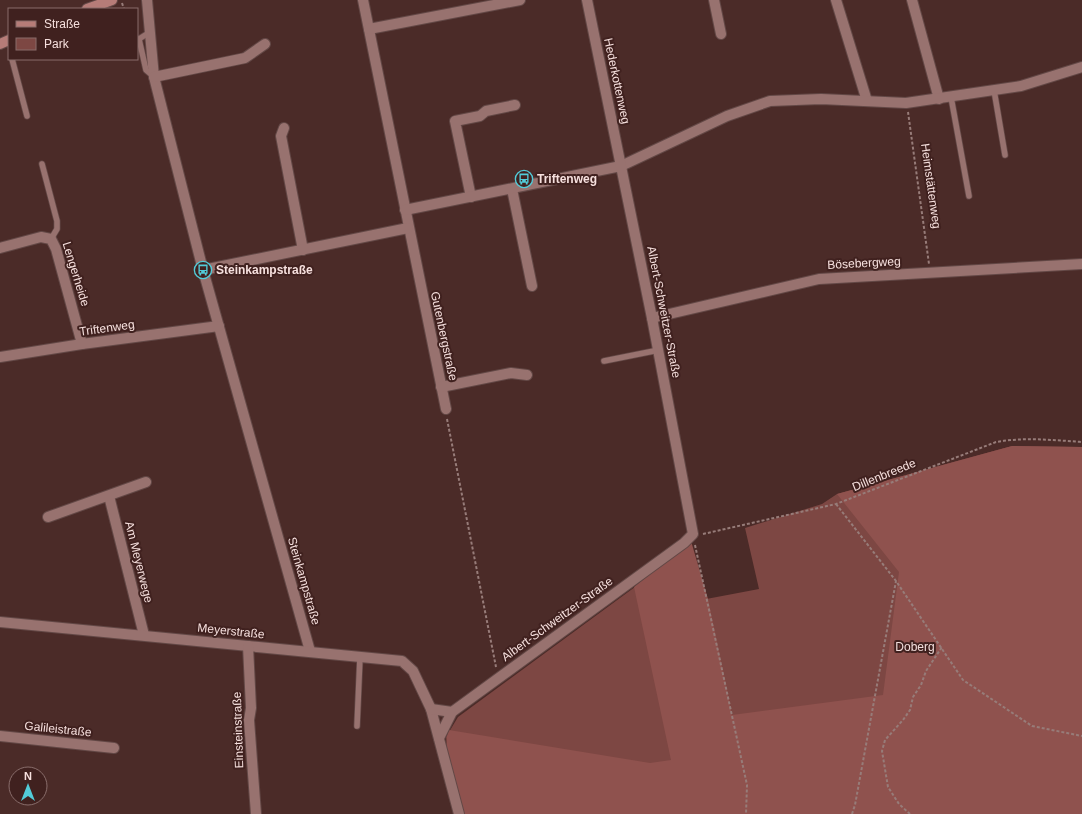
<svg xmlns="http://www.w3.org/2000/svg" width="1082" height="814" viewBox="0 0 1082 814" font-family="Helvetica,sans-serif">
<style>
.green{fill:#7d4743}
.forest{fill:#8f524e}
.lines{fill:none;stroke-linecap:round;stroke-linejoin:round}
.lane-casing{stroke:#634846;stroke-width:7}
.street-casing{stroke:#634846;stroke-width:12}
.secondary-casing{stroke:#634846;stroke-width:12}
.path{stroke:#977c79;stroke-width:2;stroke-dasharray:3 2;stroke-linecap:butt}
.lane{stroke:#98726f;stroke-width:5.5}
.street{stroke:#98726f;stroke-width:10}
.secondary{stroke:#b67c78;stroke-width:10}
.labels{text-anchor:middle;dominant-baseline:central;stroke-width:4;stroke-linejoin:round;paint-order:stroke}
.street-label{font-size:12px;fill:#f6e0de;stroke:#40211f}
.poi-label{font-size:12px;font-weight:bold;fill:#f6e0de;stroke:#40211f;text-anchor:start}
.park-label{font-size:12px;fill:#f1dddb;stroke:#40211f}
</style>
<rect width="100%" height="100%" fill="#4b2b28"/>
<polygon class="green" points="1012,446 1082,447 1082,814 462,814 446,737 458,717 688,548 701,600 759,589 745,528 822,504 837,494"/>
<path class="forest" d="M 1012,446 L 1082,447 L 1082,814 L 462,814 C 457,794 440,748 449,730 L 650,763 L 671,760 L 634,587 L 691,541 L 708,599 L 732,715 L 883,695 L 899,572 L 837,494 Z"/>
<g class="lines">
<defs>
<g id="lane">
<polyline points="150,32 139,39 146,70 153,76"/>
<polyline points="12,59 27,116"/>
<polyline points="994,90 1005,155"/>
<polyline points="951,97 969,196"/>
<polyline points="42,164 57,221 57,229 51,239"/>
<polyline points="604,361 659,350"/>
<polyline points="357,726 360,657"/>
</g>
<g id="street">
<polyline points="147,0 154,77 203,270 310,651"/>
<polyline points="363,0 446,409"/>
<polyline points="714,0 721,34"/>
<polyline points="836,0 867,101"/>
<polyline points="912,0 939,99"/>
<polyline points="369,29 520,0"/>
<polyline points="154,77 245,58 265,44"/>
<polyline points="284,128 281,136 303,250"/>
<polyline points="512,189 532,286"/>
<polyline points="471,197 455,121 480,116 486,111 515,105"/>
<polyline points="405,210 621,166 727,116 770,101 821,99 906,103 1021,86 1082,67"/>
<polyline points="0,248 41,237 51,239 56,249 82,344"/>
<polyline points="203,270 408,228"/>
<polyline points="652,318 819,279 1082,264"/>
<polyline points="0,357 82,344 219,326"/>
<polyline points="441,387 511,373 527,375"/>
<polyline points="109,496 144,635"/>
<polyline points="48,517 146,482"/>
<polyline points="0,622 402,661 413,671 431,709 459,814"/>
<polyline points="248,646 251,708 249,720 256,814"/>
<polyline points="431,709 452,712"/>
<polyline points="0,736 114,748"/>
<polyline points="439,738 452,712 684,543 693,534 652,318 587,0"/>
</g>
<g id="secondary">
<polyline points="87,9 112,0"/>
<polyline points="0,44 9,40"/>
</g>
</defs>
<use href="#lane" class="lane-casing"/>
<use href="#street" class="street-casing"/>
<use href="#secondary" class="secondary-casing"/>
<g class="path">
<polyline points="122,3 124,9"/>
<polyline points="908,112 929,264"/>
<polyline points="447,419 496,667"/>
<polyline points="836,504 896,581 963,680 1032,726 1082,736"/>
<path d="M 703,534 L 836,504 L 996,442 C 1024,437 1053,440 1082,442"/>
<polyline points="695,545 747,785 746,814"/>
<polyline points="852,814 855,805 896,581"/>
<polyline points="910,814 899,804 888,787 882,751 885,740 903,720 910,710 913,697 921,685 926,671 942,647"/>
</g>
<use href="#lane" class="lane"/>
<use href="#street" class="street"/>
<use href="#secondary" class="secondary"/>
</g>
<defs>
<symbol id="bus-ring" viewBox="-11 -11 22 22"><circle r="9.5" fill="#40211f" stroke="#52cbd8" stroke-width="1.5"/><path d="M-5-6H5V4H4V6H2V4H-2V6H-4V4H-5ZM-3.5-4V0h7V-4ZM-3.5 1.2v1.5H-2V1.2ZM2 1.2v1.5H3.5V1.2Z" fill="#52cbd8"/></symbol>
</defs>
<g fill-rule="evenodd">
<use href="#bus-ring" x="514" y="169" width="20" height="20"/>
<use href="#bus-ring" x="193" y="260" width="20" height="20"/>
</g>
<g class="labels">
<g class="street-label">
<text transform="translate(617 81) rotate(78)">Hederkottenweg</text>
<text transform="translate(931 186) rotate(82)">Heimstättenweg</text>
<text transform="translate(864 263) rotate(-3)">Bösebergweg</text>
<text transform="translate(76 274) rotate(73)">Lengerheide</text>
<text transform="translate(664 312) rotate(79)">Albert-Schweitzer-Straße</text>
<text transform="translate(107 328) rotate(-8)">Triftenweg</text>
<text transform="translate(444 336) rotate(78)">Gutenbergstraße</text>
<text transform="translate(884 475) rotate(-22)">Dillenbreede</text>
<text transform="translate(139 562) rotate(76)">Am Meyerwege</text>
<text transform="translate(304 581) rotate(74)">Steinkampstraße</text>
<text transform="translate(557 619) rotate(-36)">Albert-Schweitzer-Straße</text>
<text transform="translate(231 631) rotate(6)">Meyerstraße</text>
<text transform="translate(58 729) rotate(6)">Galileistraße</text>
<text transform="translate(238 730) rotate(-92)">Einsteinstraße</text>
</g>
<g class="poi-label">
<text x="537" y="179">Triftenweg</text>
<text x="216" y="270">Steinkampstraße</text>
</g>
<g class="park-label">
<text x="915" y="647">Doberg</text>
</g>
</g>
<rect x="8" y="8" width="130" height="52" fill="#40211f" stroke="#896d6b"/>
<rect x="16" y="21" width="20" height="6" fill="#b67c78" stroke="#896d6b"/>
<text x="44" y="28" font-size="12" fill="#f6e0de">Straße</text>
<rect x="16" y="38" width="20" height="12" fill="#7d4743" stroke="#896d6b"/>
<text x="44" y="48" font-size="12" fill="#f6e0de">Park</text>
<g transform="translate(28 786)"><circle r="19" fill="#40211f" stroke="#896d6b"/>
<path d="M0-3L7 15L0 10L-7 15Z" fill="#52cbd8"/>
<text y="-6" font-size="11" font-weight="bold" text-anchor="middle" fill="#f6e0de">N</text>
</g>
</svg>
